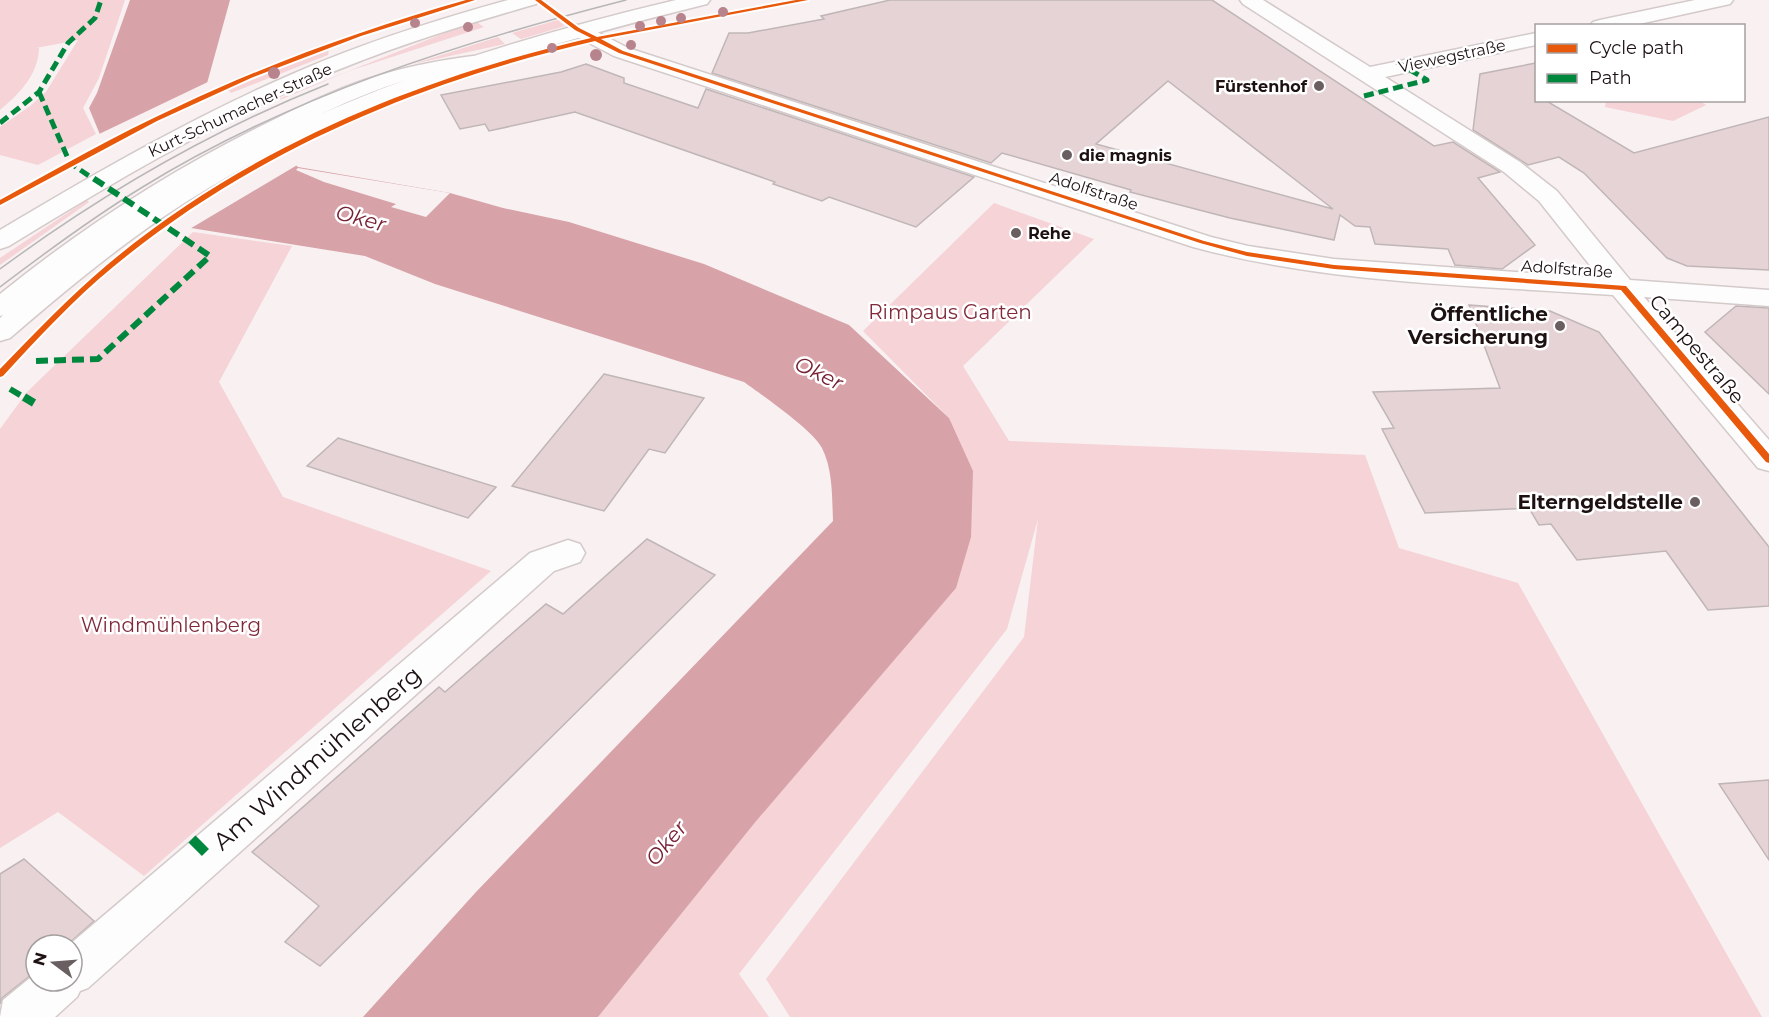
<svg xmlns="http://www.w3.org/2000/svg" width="1769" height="1017" viewBox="0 0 1769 1017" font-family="Montserrat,sans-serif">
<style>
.green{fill:#f5d3d7}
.water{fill:#d7a2a8}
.pier{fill:#f8f0f1}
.building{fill:#e6d3d6;stroke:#c0b6b7;stroke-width:1.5;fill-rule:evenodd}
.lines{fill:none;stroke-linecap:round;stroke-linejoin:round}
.minor-casing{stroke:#d4caca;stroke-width:3}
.major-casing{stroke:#d4caca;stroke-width:3}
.minor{fill:#fefdfd;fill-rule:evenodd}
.major{fill:#fefdfd;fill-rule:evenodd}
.tram{stroke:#b8b6b6;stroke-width:1.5}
.quiet-far3{stroke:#00873e;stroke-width:5;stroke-dasharray:10 5;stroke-linecap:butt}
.quiet-far2{stroke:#00873e;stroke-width:6;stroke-dasharray:12 6;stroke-linecap:butt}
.quiet-far1{stroke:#00873e;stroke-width:8;stroke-dasharray:15 8;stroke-linecap:butt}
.quiet{stroke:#00873e;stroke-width:10;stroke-dasharray:19 10;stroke-linecap:butt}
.cycleway-casing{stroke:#fff;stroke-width:4}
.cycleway{fill:#e8590c;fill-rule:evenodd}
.tree{fill:#b7838c}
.poi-dot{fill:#6a5f60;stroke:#fff;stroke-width:2}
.labels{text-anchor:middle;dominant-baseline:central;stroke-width:5;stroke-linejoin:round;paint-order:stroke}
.far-street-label{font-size:16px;fill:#1d1112;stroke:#fff}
.far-poi-label{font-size:16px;font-weight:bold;fill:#1d1112;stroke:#fff;text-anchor:start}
.park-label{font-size:20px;fill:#81293a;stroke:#fff}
.poi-label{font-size:20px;font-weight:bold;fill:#1d1112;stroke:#fff;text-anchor:end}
.street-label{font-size:20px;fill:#1d1112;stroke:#fff}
.water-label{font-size:21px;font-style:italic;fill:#792134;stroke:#fff}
.near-street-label{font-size:24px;fill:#1d1112;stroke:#fff}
</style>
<rect width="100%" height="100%" fill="#f8f0f1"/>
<g class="green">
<path d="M 0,0 L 125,0 L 99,78 L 83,108 L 96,134 L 38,165 L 0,155 L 0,127 L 30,106 L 46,92 L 78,40 L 36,48 L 39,48 C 38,75 20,93 0,110 Z"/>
<polygon points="558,20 565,26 521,39 512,33"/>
<polygon points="475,21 484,27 349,71 246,114 245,112"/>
<polygon points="498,37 505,44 413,64"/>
<polygon points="329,48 328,55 231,93 228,90"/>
<polygon points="1606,100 1698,100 1706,105 1673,121 1605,107"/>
<polygon points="87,200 89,202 0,265 0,258"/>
<polygon points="994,203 1094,239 963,366 1009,441 1365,455 1399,548 1518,583 1762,1017 790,1017 766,979 1024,637 1038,519 1007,629 739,974 769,1017 598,1017 757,820 949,418 863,331"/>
<polygon points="193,232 292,246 219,382 283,497 491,571 144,876 58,812 0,848 0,429 27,392"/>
</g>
<path class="water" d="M 130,0 L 230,0 L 206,87 L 298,167 L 450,193 L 503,208 L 569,222 L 704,264 L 849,325 L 949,418 L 973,471 L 971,537 L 956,588 L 757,820 L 598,1017 L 363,1017 L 476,892 L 833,521 C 832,497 833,470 822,448 C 813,430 762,395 744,382 L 435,284 L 365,256 L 191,228 L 101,137 L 89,108 L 97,93 Z"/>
<g class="pier">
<polygon points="212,80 210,86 299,164 188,230 97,135"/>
<polygon points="298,168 450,193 426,217 391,207 396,204 324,182 296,170"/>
</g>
<g class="building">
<path d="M 890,0 L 1212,0 L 1434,146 L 1453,142 L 1500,172 L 1478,178 L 1535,245 L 1502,269 L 1455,265 L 1448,249 L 1375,244 L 1370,227 L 1355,226 L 1340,215 L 1334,240 L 1230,218 L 1130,192 L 1131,190 L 1002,153 L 991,163 L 712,73 L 729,33 L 748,33 L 824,19 L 821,16 ZM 1168,81 L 1333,209 L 1096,144 Z"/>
<polygon points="1536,63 1536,100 1545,100 1634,153 1769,117 1769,270 1687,266 1667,258 1584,173 1559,157 1528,165 1473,130 1480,74"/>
<polygon points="586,64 624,78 624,83 698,108 706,89 974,177 916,227 829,197 822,201 773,184 775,182 575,112 489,131 485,124 460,129 441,95 561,72"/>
<polygon points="1469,305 1550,311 1599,332 1769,547 1769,606 1708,610 1666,551 1577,560 1551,524 1539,525 1529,508 1425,513 1382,429 1394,428 1373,392 1500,388"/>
<polygon points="1736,306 1769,308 1769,394 1705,332"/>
<polygon points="604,374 704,398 665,453 649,449 604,511 512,486"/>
<polygon points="338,438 496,487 468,518 307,466"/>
<polygon points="647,539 715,575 320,966 285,942 319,906 252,852 439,687 445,692 546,604 563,614"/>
<polygon points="1769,780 1769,860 1719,784"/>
<polygon points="24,859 94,921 67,945 36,945 36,971 2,998 0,1004 0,874"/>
</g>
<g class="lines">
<defs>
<g id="minor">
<path d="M 1240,0 L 1263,0 L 1370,67 L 1536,33 L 1536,45 L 1385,77 L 1520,162 L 1557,191 L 1630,280 L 1769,290 L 1769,306 L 1644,297 L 1769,440 L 1769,471 L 1758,468 L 1613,295 C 1473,285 1329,284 1193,247 L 614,56 L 570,33 L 567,29 L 570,25 L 584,25 L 628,48 L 1211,237 L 1248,246 L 1334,259 L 1600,278 L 1539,201 L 1504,172 L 1243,4 Z"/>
<polygon points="1695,0 1733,0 1730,4 1630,26 1590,26 1593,22 1600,20"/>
<path d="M 473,56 L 480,58 L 483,62 L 480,66 C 454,73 426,74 400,82 C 362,94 326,111 291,129 C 189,179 97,242 10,314 L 0,316 L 0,294 C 84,226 174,168 271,121 C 308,103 345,85 384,74 C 413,65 443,60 473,56 Z"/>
<polygon points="568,540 580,544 585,553 580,562 554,571 88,988 80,991 77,997 55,1017 0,1017 3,1000 36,973 36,981 72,981 72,945 69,945 530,553"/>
</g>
<g id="major">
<path d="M 508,0 L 539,0 L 536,4 C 460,26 384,49 312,81 C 206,127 107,186 9,246 L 0,249 L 0,230 C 96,173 194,116 297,72 C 365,42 436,20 508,0 Z"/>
<path d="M 676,0 L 710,0 L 707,4 C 518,51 326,106 163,217 C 109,254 60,295 10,338 L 0,341 L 0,318 C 48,277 95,238 148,204 C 310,103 491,44 676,0 Z"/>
</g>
</defs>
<use href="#minor" class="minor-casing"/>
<use href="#major" class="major-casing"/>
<use href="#minor" class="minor"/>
<use href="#major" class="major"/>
<g class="tram">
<path d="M 0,269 C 103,193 210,131 328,84"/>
<path d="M 0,287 C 46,252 92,218 141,188 C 290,96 458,43 626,0"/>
</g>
<g class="quiet-far3">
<polyline points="39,92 70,163 92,178"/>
<polyline points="1364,96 1427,80 1395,61"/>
<polyline points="0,123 39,92 68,43 95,18 101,0"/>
</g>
<g class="quiet-far2">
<polyline points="36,361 98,359 210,256 90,176"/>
<polyline points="10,389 27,399"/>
</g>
<polyline class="quiet-far1" points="24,397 34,403"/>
<polyline class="quiet" points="192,839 207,854"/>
<defs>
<g id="cycleway">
<path d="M 466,0 L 475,0 L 361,36 L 251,78 L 157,121 L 0,205 L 0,200 C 58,168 116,135 177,107 C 270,63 367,28 466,0 Z"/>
<path d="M 535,0 L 541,0 L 579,28 L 597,37 L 796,0 L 808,0 L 601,39 L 623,51 L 1204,241 L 1247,252 L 1334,265 L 1626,286 L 1769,454 L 1769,463 L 1766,462 L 1621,290 L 1334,269 L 1247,256 L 1200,243 L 619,53 L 595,41 C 421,81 252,152 113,267 C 73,300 38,338 3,376 L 0,377 L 0,369 C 35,333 69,297 107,265 C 245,149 417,78 591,38 L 575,30 Z"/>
</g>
</defs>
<use href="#cycleway" class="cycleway-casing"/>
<use href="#cycleway" class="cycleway"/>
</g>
<g class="tree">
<circle cx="723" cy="12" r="5"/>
<circle cx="681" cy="18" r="5"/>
<circle cx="661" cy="21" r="5"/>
<circle cx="415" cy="23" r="5"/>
<circle cx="640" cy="26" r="5"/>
<circle cx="468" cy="27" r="5"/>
<circle cx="631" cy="45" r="5"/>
<circle cx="552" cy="48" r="5"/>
<circle cx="596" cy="55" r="6"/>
<circle cx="274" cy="73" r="6"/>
</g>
<g class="poi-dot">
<circle cx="1319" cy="86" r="6"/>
<circle cx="1067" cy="155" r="6"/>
<circle cx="1016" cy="233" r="6"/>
<circle cx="1560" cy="326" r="6"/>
<circle cx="1695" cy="502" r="6"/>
</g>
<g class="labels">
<g class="far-street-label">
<text transform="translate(1452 56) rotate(-12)">Viewegstraße</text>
<text transform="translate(240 110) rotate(-25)">Kurt-Schumacher-Straße</text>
<text transform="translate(1094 191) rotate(18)">Adolfstraße</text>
<text transform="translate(1567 269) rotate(4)">Adolfstraße</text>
</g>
<g class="far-poi-label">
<text x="1307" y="86" text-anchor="end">Fürstenhof</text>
<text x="1079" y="155">die magnis</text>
<text x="1028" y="233">Rehe</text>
</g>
<g class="park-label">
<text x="950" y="312">Rimpaus Garten</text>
<text x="171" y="625">Windmühlenberg</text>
</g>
<g class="poi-label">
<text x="1548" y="314">Öffentliche<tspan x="1548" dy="23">Versicherung</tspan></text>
<text x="1683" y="502">Elterngeldstelle</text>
</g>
<g class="street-label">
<text transform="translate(1697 349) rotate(50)">Campestraße</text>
</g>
<g class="water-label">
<text transform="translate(361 218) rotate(15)">Oker</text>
<text transform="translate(819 373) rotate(26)">Oker</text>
<text transform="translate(666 843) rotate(-50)">Oker</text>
</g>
<g class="near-street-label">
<text transform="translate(317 758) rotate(-41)">Am Windmühlenberg</text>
</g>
</g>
<rect x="1535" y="24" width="210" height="78" fill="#ffffff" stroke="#a5a0a0" stroke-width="1.5"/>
<rect x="1547" y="44" width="30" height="9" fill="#e8590c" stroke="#a5a0a0" stroke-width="1.5"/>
<text x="1589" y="54" font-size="18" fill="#1d1112">Cycle path</text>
<rect x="1547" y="74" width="30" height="9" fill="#00873e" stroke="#a5a0a0" stroke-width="1.5"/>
<text x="1589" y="84" font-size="18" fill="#1d1112">Path</text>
<g transform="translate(54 963) rotate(286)"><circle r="28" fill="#ffffff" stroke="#a5a0a0" stroke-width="1.5"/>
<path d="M0-4.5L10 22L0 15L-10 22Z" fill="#6a5f60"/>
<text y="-9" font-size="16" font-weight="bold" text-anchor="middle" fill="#1d1112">N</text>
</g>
</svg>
